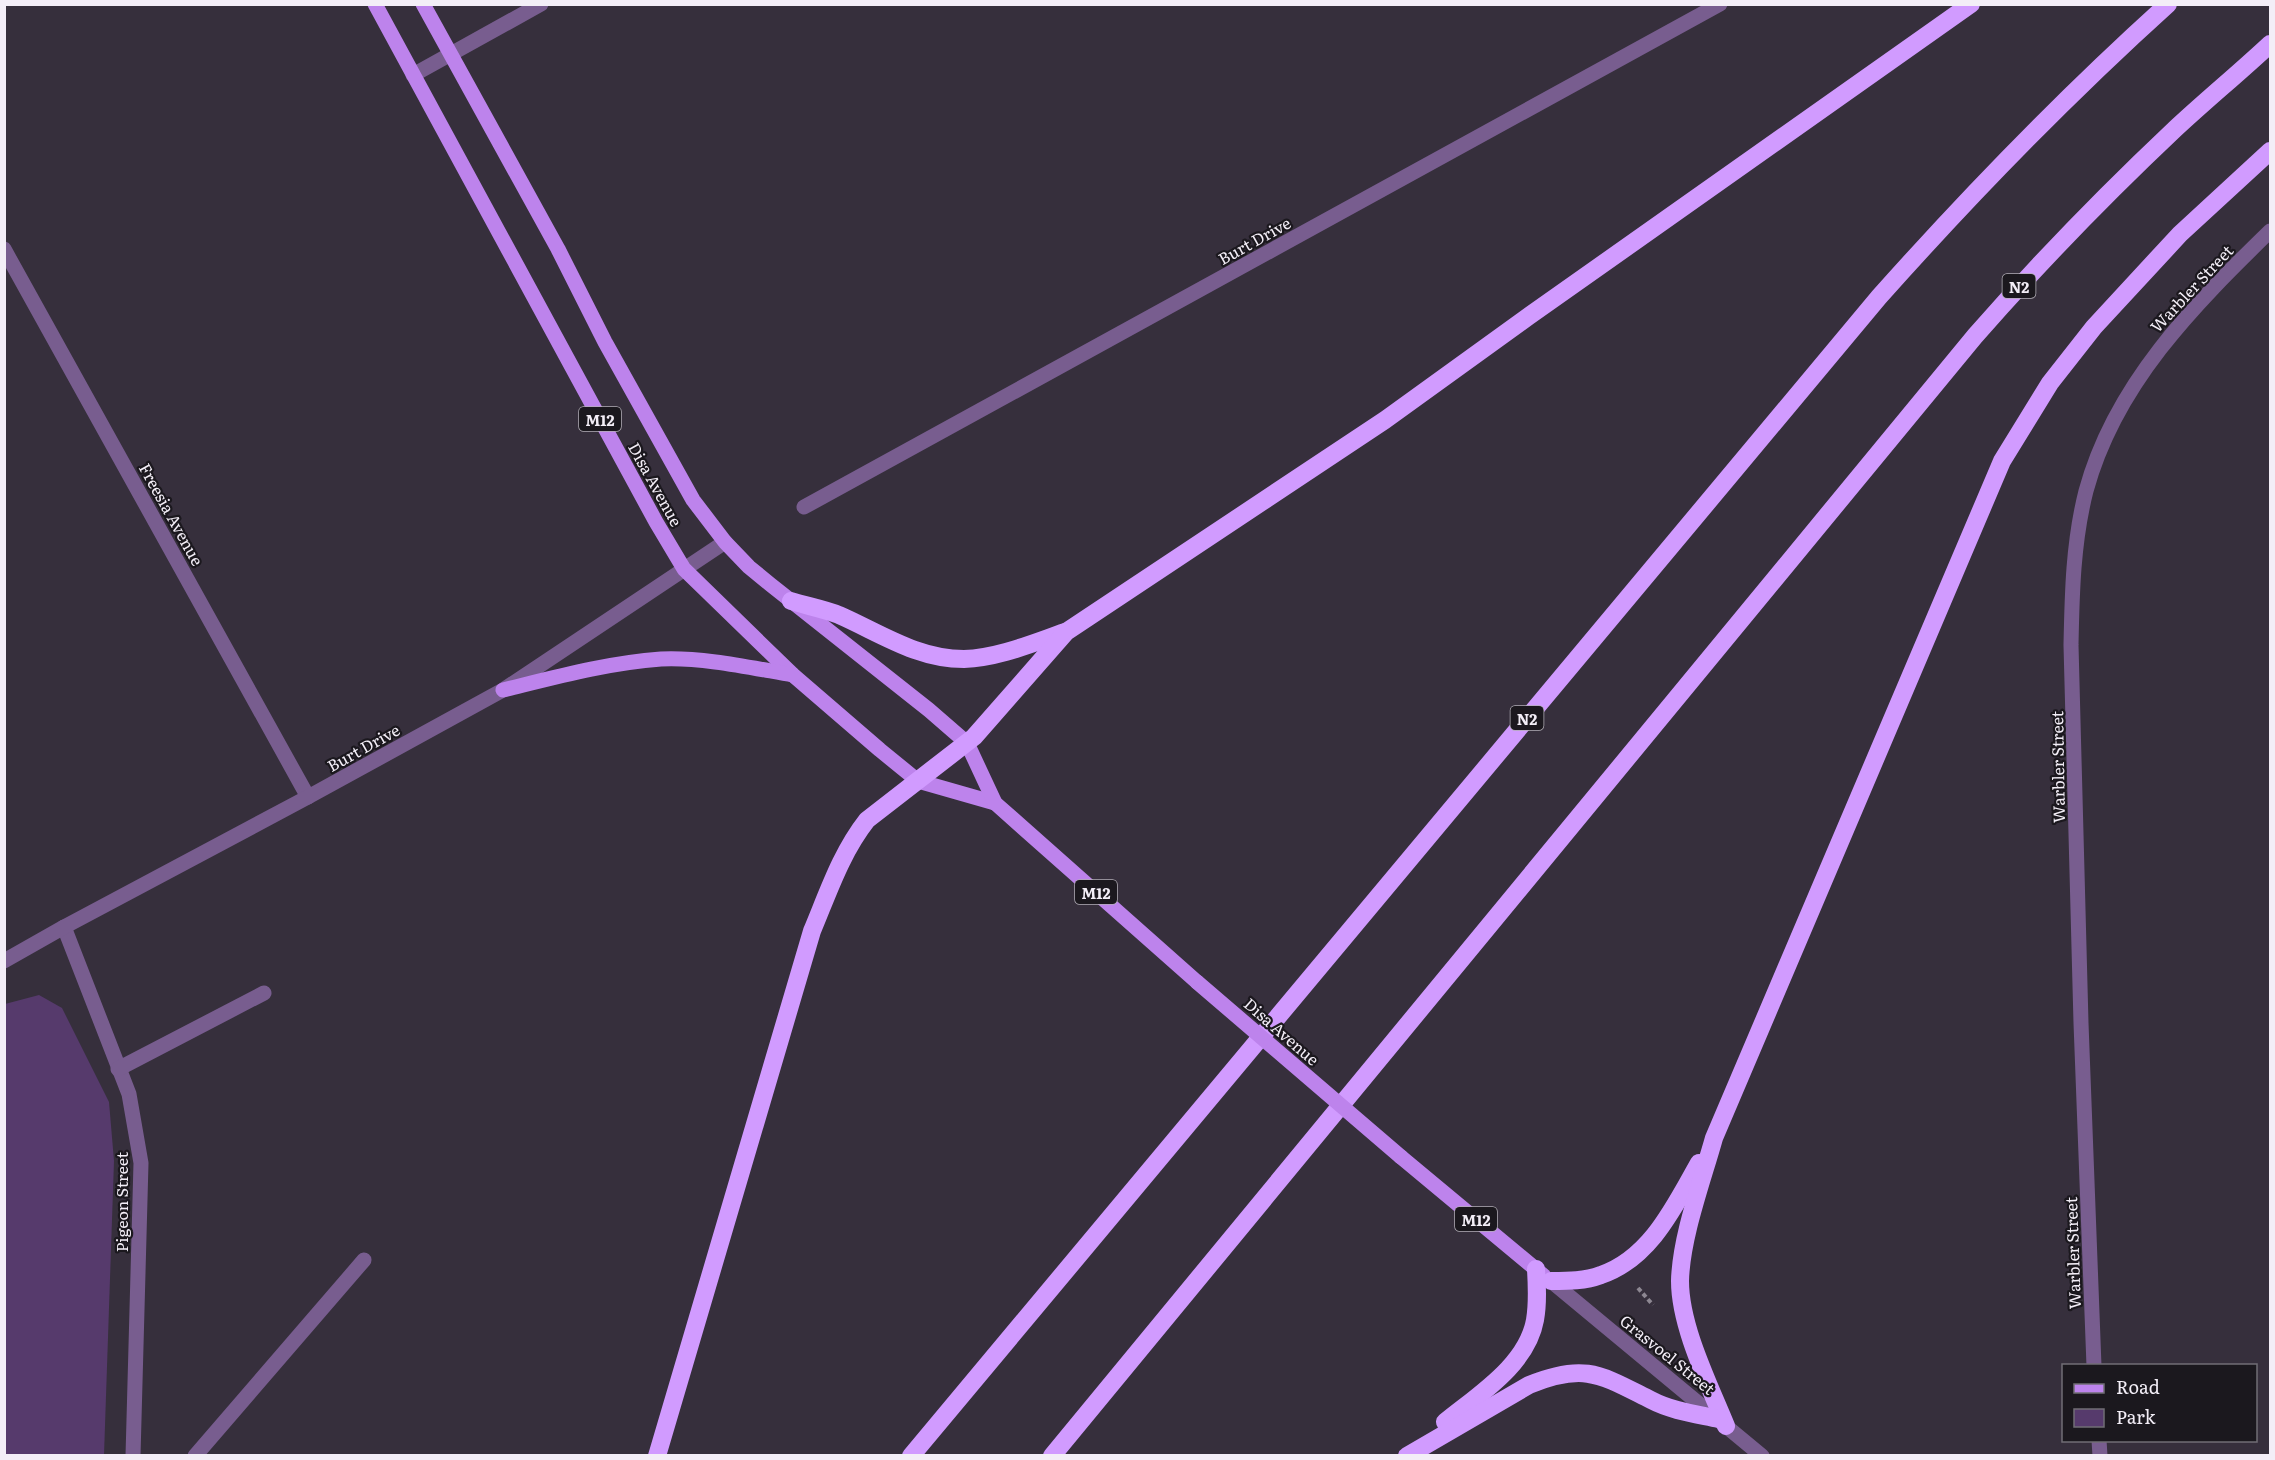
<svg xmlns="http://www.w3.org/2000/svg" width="2275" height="1460" viewBox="0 0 2275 1460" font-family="Literata,serif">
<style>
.green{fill:#563a6c}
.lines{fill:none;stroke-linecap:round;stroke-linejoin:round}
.path{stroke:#8d8792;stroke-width:4;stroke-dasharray:4.5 3;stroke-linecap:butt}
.minor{stroke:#785d8f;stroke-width:15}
.major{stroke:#bd83ec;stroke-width:15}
.highway{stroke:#d19bff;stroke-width:18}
.major-bridge{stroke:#bd83ec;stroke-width:15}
.labels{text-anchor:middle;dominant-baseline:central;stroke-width:4.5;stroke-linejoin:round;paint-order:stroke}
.shield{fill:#1b181e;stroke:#b2aeb6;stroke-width:1.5}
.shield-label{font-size:15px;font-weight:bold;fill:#f3eef7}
.street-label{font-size:16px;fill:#f3eef7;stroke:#1b181e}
</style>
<rect width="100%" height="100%" fill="#362f3c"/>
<polygon class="green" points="39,995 62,1008 109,1102 114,1161 104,1455 5,1455 5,1004"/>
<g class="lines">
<polyline class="path" points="1638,1288 1653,1305"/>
<g class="minor">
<polyline points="413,75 541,4"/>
<polyline points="4,249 308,797"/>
<polyline points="804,507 1720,4"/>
<polyline points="64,927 129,1094 141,1163 133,1456"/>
<polyline points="4,961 64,927 308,797 503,690 725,542"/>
<polyline points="118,1069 264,993"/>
<polyline points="1551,1281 1762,1456"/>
<path d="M 2094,1366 L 2081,1023 L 2071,645 C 2072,594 2073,542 2086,491 C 2115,384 2193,306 2270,231"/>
<polyline points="2099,1440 2100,1456"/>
<polyline points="195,1456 364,1260"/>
</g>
<g class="major">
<polyline points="375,4 656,522 684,569 793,675 880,750 918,781 995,803"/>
<polyline points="423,4 558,249 605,342 693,500 725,542 749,567 771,585 929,710 967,743 995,803 1197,982"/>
<path d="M 503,690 C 556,677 607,663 661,659 C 703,657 752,668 793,675"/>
<polyline points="1401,1157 1544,1276"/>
</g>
<g class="highway">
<path d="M 791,601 C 807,606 824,609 839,615 C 880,633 917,659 964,659 C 998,658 1033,643 1065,632"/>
<path d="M 1551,1281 C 1568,1281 1585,1281 1601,1275 C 1651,1258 1675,1205 1699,1163"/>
<path d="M 1445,1422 C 1478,1395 1527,1365 1535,1320 C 1538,1303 1537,1286 1536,1269"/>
<path d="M 1726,1426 C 1709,1384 1680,1327 1680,1281 C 1681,1237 1702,1181 1714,1138 L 2002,461 L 2050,383 L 2094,327 L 2180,234 L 2270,151"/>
<path d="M 657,1456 L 812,931 C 828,893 841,853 867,820 L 974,737 L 1066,632 L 1385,420 L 1529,316 L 1971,4"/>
<path d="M 911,1456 L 1879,297 C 1970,195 2066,96 2168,4"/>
<path d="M 1052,1456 L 1975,336 C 2038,264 2105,195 2175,129 C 2206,100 2239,73 2270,44"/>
<path d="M 1407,1456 L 1529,1385 C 1585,1362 1601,1375 1651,1400 C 1672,1411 1696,1414 1719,1419"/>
</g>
<polyline class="major-bridge" points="1197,982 1401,1157"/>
</g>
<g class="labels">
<g class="shield">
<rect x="2002.5" y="274" width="33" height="24" rx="4.5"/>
<rect x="579" y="407" width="42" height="24" rx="4.5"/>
<rect x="1510.5" y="706" width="33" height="24" rx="4.5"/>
<rect x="1075" y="880" width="42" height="24" rx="4.5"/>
<rect x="1455" y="1207" width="42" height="24" rx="4.5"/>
</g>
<g class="shield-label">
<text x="2019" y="286">N2</text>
<text x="600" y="419">M12</text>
<text x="1527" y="718">N2</text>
<text x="1096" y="892">M12</text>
<text x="1476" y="1219">M12</text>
</g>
<g class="street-label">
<text transform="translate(1254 240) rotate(-29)">Burt Drive</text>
<text transform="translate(2191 288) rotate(-47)">Warbler Street</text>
<text transform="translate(656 484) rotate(61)">Disa Avenue</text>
<text transform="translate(172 514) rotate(61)">Freesia Avenue</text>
<text transform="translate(363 747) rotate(-29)">Burt Drive</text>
<text transform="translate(2057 767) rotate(-91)">Warbler Street</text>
<text transform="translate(1282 1031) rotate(41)">Disa Avenue</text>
<text transform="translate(121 1202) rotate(-90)">Pigeon Street</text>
<text transform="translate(2072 1253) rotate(-92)">Warbler Street</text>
<text transform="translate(1668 1354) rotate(39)">Grasvoel Street</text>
</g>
</g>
<rect width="2275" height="1460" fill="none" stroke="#f3eef7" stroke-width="12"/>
<rect x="2062" y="1364" width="195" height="78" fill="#1b181e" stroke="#716e75" stroke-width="1.5"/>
<rect x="2074" y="1384" width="30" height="9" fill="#bd83ec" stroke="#716e75" stroke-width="1.5"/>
<text x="2116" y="1394" font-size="18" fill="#f3eef7">Road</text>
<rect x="2074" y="1409" width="30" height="18" fill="#563a6c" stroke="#716e75" stroke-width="1.5"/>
<text x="2116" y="1424" font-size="18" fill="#f3eef7">Park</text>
</svg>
